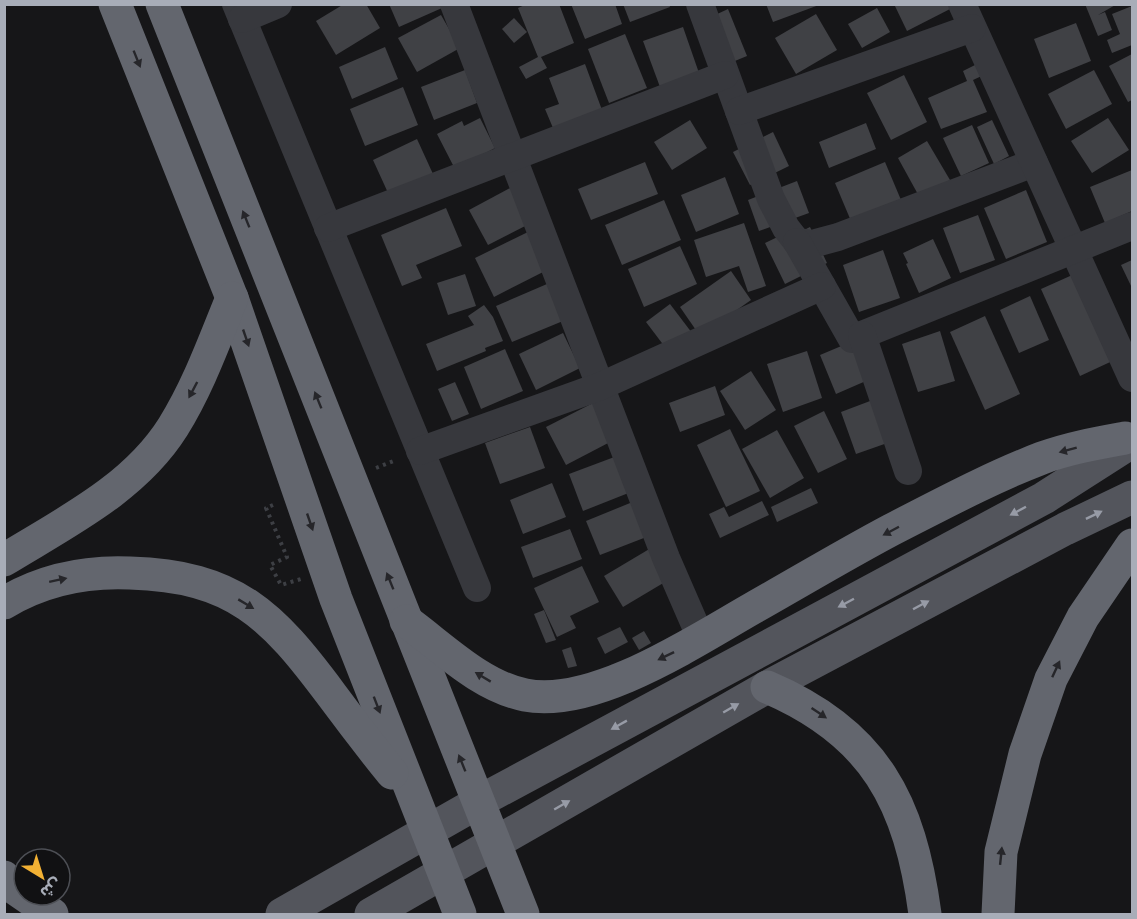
<svg xmlns="http://www.w3.org/2000/svg" width="1137" height="919" viewBox="0 0 1137 919" font-family="'Varela Round','Noto Sans Arabic',sans-serif">
<style>
.building{fill:#404145}
.lines{fill:none;stroke-linecap:round;stroke-linejoin:round}
.path{stroke:#3d3f44;stroke-width:4;stroke-dasharray:3 4.5;stroke-linecap:butt}
.street{stroke:#37383d;stroke-width:28}
.primary{stroke:#53555c;stroke-width:33}
.highway{stroke:#63666e;stroke-width:33}
.oneway{fill:#26262a}
.oneway2{fill:#979ba6}
</style>
<rect width="100%" height="100%" fill="#161618"/>
<g class="building">
<polygon points="344,4 366,4 380,28 336,55 316,21"/>
<polygon points="389,4 440,4 442,8 399,27"/>
<polygon points="527,4 559,4 574,43 541,57 547,68 526,79 519,67 538,57 518,8"/>
<polygon points="571,4 615,4 622,24 585,39"/>
<polygon points="623,4 669,4 670,7 630,22"/>
<polygon points="766,4 819,4 819,5 773,22"/>
<polygon points="894,4 950,4 952,8 907,31"/>
<polygon points="1085,4 1117,4 1098,15 1105,12 1112,30 1098,36"/>
<polygon points="1132,6 1132,45 1112,53 1107,40 1120,34 1112,14"/>
<polygon points="877,8 890,32 862,48 848,24"/>
<polygon points="728,9 747,56 713,70 713,16"/>
<polygon points="816,14 837,50 796,74 775,38"/>
<polygon points="441,15 460,48 417,72 398,38"/>
<polygon points="514,18 527,32 514,43 502,29"/>
<polygon points="1076,23 1091,61 1049,78 1034,39"/>
<polygon points="683,27 699,73 660,87 643,41"/>
<polygon points="625,34 647,88 609,103 588,49"/>
<polygon points="385,47 398,79 352,99 339,67"/>
<polygon points="1132,54 1132,100 1128,102 1109,66"/>
<polygon points="981,62 986,74 973,80 987,112 941,129 928,98 967,81 963,71"/>
<polygon points="585,64 602,110 553,128 545,109 559,104 549,78"/>
<polygon points="465,70 477,103 434,120 421,87"/>
<polygon points="1094,70 1112,104 1066,129 1048,94"/>
<polygon points="904,75 927,122 891,140 867,93"/>
<polygon points="403,87 418,125 365,146 350,109"/>
<polygon points="480,118 495,148 455,169 437,134 462,121 464,126"/>
<polygon points="1108,118 1129,150 1092,173 1071,141"/>
<polygon points="690,120 707,148 672,170 654,142"/>
<polygon points="992,120 1009,156 994,164 977,127"/>
<polygon points="866,123 876,149 829,168 819,142"/>
<polygon points="972,125 989,163 961,176 943,138"/>
<polygon points="773,132 789,166 750,185 733,152"/>
<polygon points="417,139 433,174 389,195 373,160"/>
<polygon points="927,141 950,180 920,198 898,158"/>
<polygon points="645,162 658,194 591,220 578,189"/>
<polygon points="885,162 901,200 851,221 835,183"/>
<polygon points="1132,170 1132,211 1105,223 1090,187"/>
<polygon points="725,177 739,214 696,232 681,195"/>
<polygon points="797,181 809,213 759,231 748,200"/>
<polygon points="512,187 531,223 488,245 469,210"/>
<polygon points="1026,190 1047,242 1006,259 984,208"/>
<polygon points="664,200 681,240 622,265 605,225"/>
<polygon points="446,208 462,246 416,265 422,278 402,286 381,235"/>
<polygon points="978,215 995,260 960,273 943,228"/>
<polygon points="744,223 766,286 748,292 739,266 706,277 694,240"/>
<polygon points="810,227 827,263 785,284 765,243 788,232 790,237"/>
<polygon points="530,231 549,269 494,297 475,258"/>
<polygon points="933,239 951,278 919,293 906,264 908,263 903,253"/>
<polygon points="680,246 697,284 644,307 628,269"/>
<polygon points="883,250 900,298 859,312 843,265"/>
<polygon points="1132,260 1132,288 1121,265"/>
<polygon points="731,271 751,300 700,336 680,307"/>
<polygon points="1079,272 1121,357 1080,376 1041,289"/>
<polygon points="465,274 476,306 448,315 437,283"/>
<polygon points="547,284 563,321 512,342 496,306"/>
<polygon points="1030,296 1049,340 1019,353 1000,310"/>
<polygon points="670,304 692,333 668,351 646,322"/>
<polygon points="484,305 493,317 503,341 485,348 486,351 437,371 426,344 474,325 468,316"/>
<polygon points="985,316 1020,394 985,410 950,332"/>
<polygon points="940,331 955,381 918,392 902,344"/>
<polygon points="563,333 580,368 536,390 519,354"/>
<polygon points="858,339 875,377 836,394 820,355"/>
<polygon points="505,349 523,391 481,409 464,367"/>
<polygon points="807,351 822,398 783,412 767,364"/>
<polygon points="751,371 776,410 745,430 720,391"/>
<polygon points="455,382 469,414 452,421 438,389"/>
<polygon points="715,386 725,415 680,432 669,403"/>
<polygon points="878,398 893,441 856,454 841,412"/>
<polygon points="593,403 612,441 566,465 546,427"/>
<polygon points="824,411 847,459 818,473 794,426"/>
<polygon points="530,427 545,468 500,484 485,443"/>
<polygon points="730,429 760,491 726,507 697,445"/>
<polygon points="777,430 804,478 770,498 742,449"/>
<polygon points="617,456 631,492 583,511 569,474"/>
<polygon points="552,483 566,517 523,534 510,500"/>
<polygon points="811,488 818,503 777,522 771,507"/>
<polygon points="635,501 649,536 600,555 586,521"/>
<polygon points="762,501 769,515 720,538 709,514 724,507 729,517"/>
<polygon points="570,529 582,559 533,578 521,547"/>
<polygon points="651,548 670,579 623,607 604,576"/>
<polygon points="582,566 599,602 570,616 576,628 557,637 534,588"/>
<polygon points="544,610 556,640 546,643 534,614"/>
<polygon points="620,627 628,642 605,654 597,638"/>
<polygon points="644,631 651,643 639,650 632,638"/>
<polygon points="571,647 577,666 568,668 562,650"/>
</g>
<g class="lines">
<g class="path">
<polyline points="376,468 396,460"/>
<polyline points="273,505 266,508 287,557 270,565 281,585 301,579"/>
</g>
<g class="street">
<polyline points="236,4 477,588"/>
<polyline points="454,4 666,558 696,627"/>
<polyline points="700,4 771,199 786,228 797,242 812,244 838,237 1034,163"/>
<polyline points="962,4 1132,378"/>
<polyline points="242,19 278,4"/>
<polyline points="739,111 972,28"/>
<polyline points="328,228 725,75"/>
<polyline points="797,242 852,339 1132,226"/>
<polyline points="862,335 908,471"/>
<polyline points="420,451 601,386 822,286"/>
</g>
<g class="primary">
<polyline points="282,914 493,794 1044,498 1122,448"/>
<polyline points="371,914 767,687 1065,529 1132,497"/>
</g>
<g class="highway">
<polyline points="115,4 232,298 336,599 460,914"/>
<polyline points="162,4 523,914"/>
<path d="M 4,560 C 64,523 134,489 173,427 C 198,387 214,342 232,298"/>
<path d="M 4,603 C 44,579 85,571 130,573 C 235,576 272,615 331,694 C 351,721 371,747 392,773"/>
<path d="M 406,621 C 442,647 480,686 525,695 C 593,709 695,641 753,608 C 799,582 844,555 891,530 C 940,505 990,478 1042,458 C 1069,448 1098,443 1125,438"/>
<path d="M 767,687 C 875,733 910,802 925,914"/>
<polyline points="4,877 14,888 52,914"/>
<polyline points="998,914 1001,852 1025,754 1051,679 1083,617 1132,545"/>
</g>
</g>
<defs><path id="oneway-solid" d="M-6-.8H1V-3.2L6.5 0L1 3.2V.8H-6Z" transform="scale(1.5)"/></defs>
<g class="oneway">
<use href="#oneway-solid" transform="translate(137 59) rotate(68)"/>
<use href="#oneway-solid" transform="translate(246 219) rotate(-112)"/>
<use href="#oneway-solid" transform="translate(246 338) rotate(71)"/>
<use href="#oneway-solid" transform="translate(193 390) rotate(118)"/>
<use href="#oneway-solid" transform="translate(318 400) rotate(-112)"/>
<use href="#oneway-solid" transform="translate(1068 450) rotate(165)"/>
<use href="#oneway-solid" transform="translate(310 522) rotate(71)"/>
<use href="#oneway-solid" transform="translate(891 531) rotate(152)"/>
<use href="#oneway-solid" transform="translate(58 580) rotate(-12)"/>
<use href="#oneway-solid" transform="translate(390 581) rotate(-112)"/>
<use href="#oneway-solid" transform="translate(246 604) rotate(31)"/>
<use href="#oneway-solid" transform="translate(666 656) rotate(154)"/>
<use href="#oneway-solid" transform="translate(1056 669) rotate(-65)"/>
<use href="#oneway-solid" transform="translate(483 677) rotate(-149)"/>
<use href="#oneway-solid" transform="translate(377 705) rotate(69)"/>
<use href="#oneway-solid" transform="translate(819 713) rotate(34)"/>
<use href="#oneway-solid" transform="translate(462 763) rotate(-112)"/>
<use href="#oneway-solid" transform="translate(1001 856) rotate(-84)"/>
</g>
<g class="oneway2">
<use href="#oneway-solid" transform="translate(1018 511) rotate(152)"/>
<use href="#oneway-solid" transform="translate(1094 515) rotate(-26)"/>
<use href="#oneway-solid" transform="translate(846 603) rotate(152)"/>
<use href="#oneway-solid" transform="translate(921 605) rotate(-28)"/>
<use href="#oneway-solid" transform="translate(731 708) rotate(-30)"/>
<use href="#oneway-solid" transform="translate(619 725) rotate(151)"/>
<use href="#oneway-solid" transform="translate(562 805) rotate(-30)"/>
</g>
<rect width="1137" height="919" fill="none" stroke="#a8adb8" stroke-width="12"/>
<g transform="translate(42 877) rotate(142)"><circle r="28" fill="#111113" stroke="#4d4f55" stroke-width="1.5"/>
<path d="M0-4.5L10 22L0 15L-10 22Z" fill="#f2b134"/>
<text y="-9" font-size="16" font-weight="bold" text-anchor="middle" fill="#a8adb8">ش</text>
</g>
</svg>
